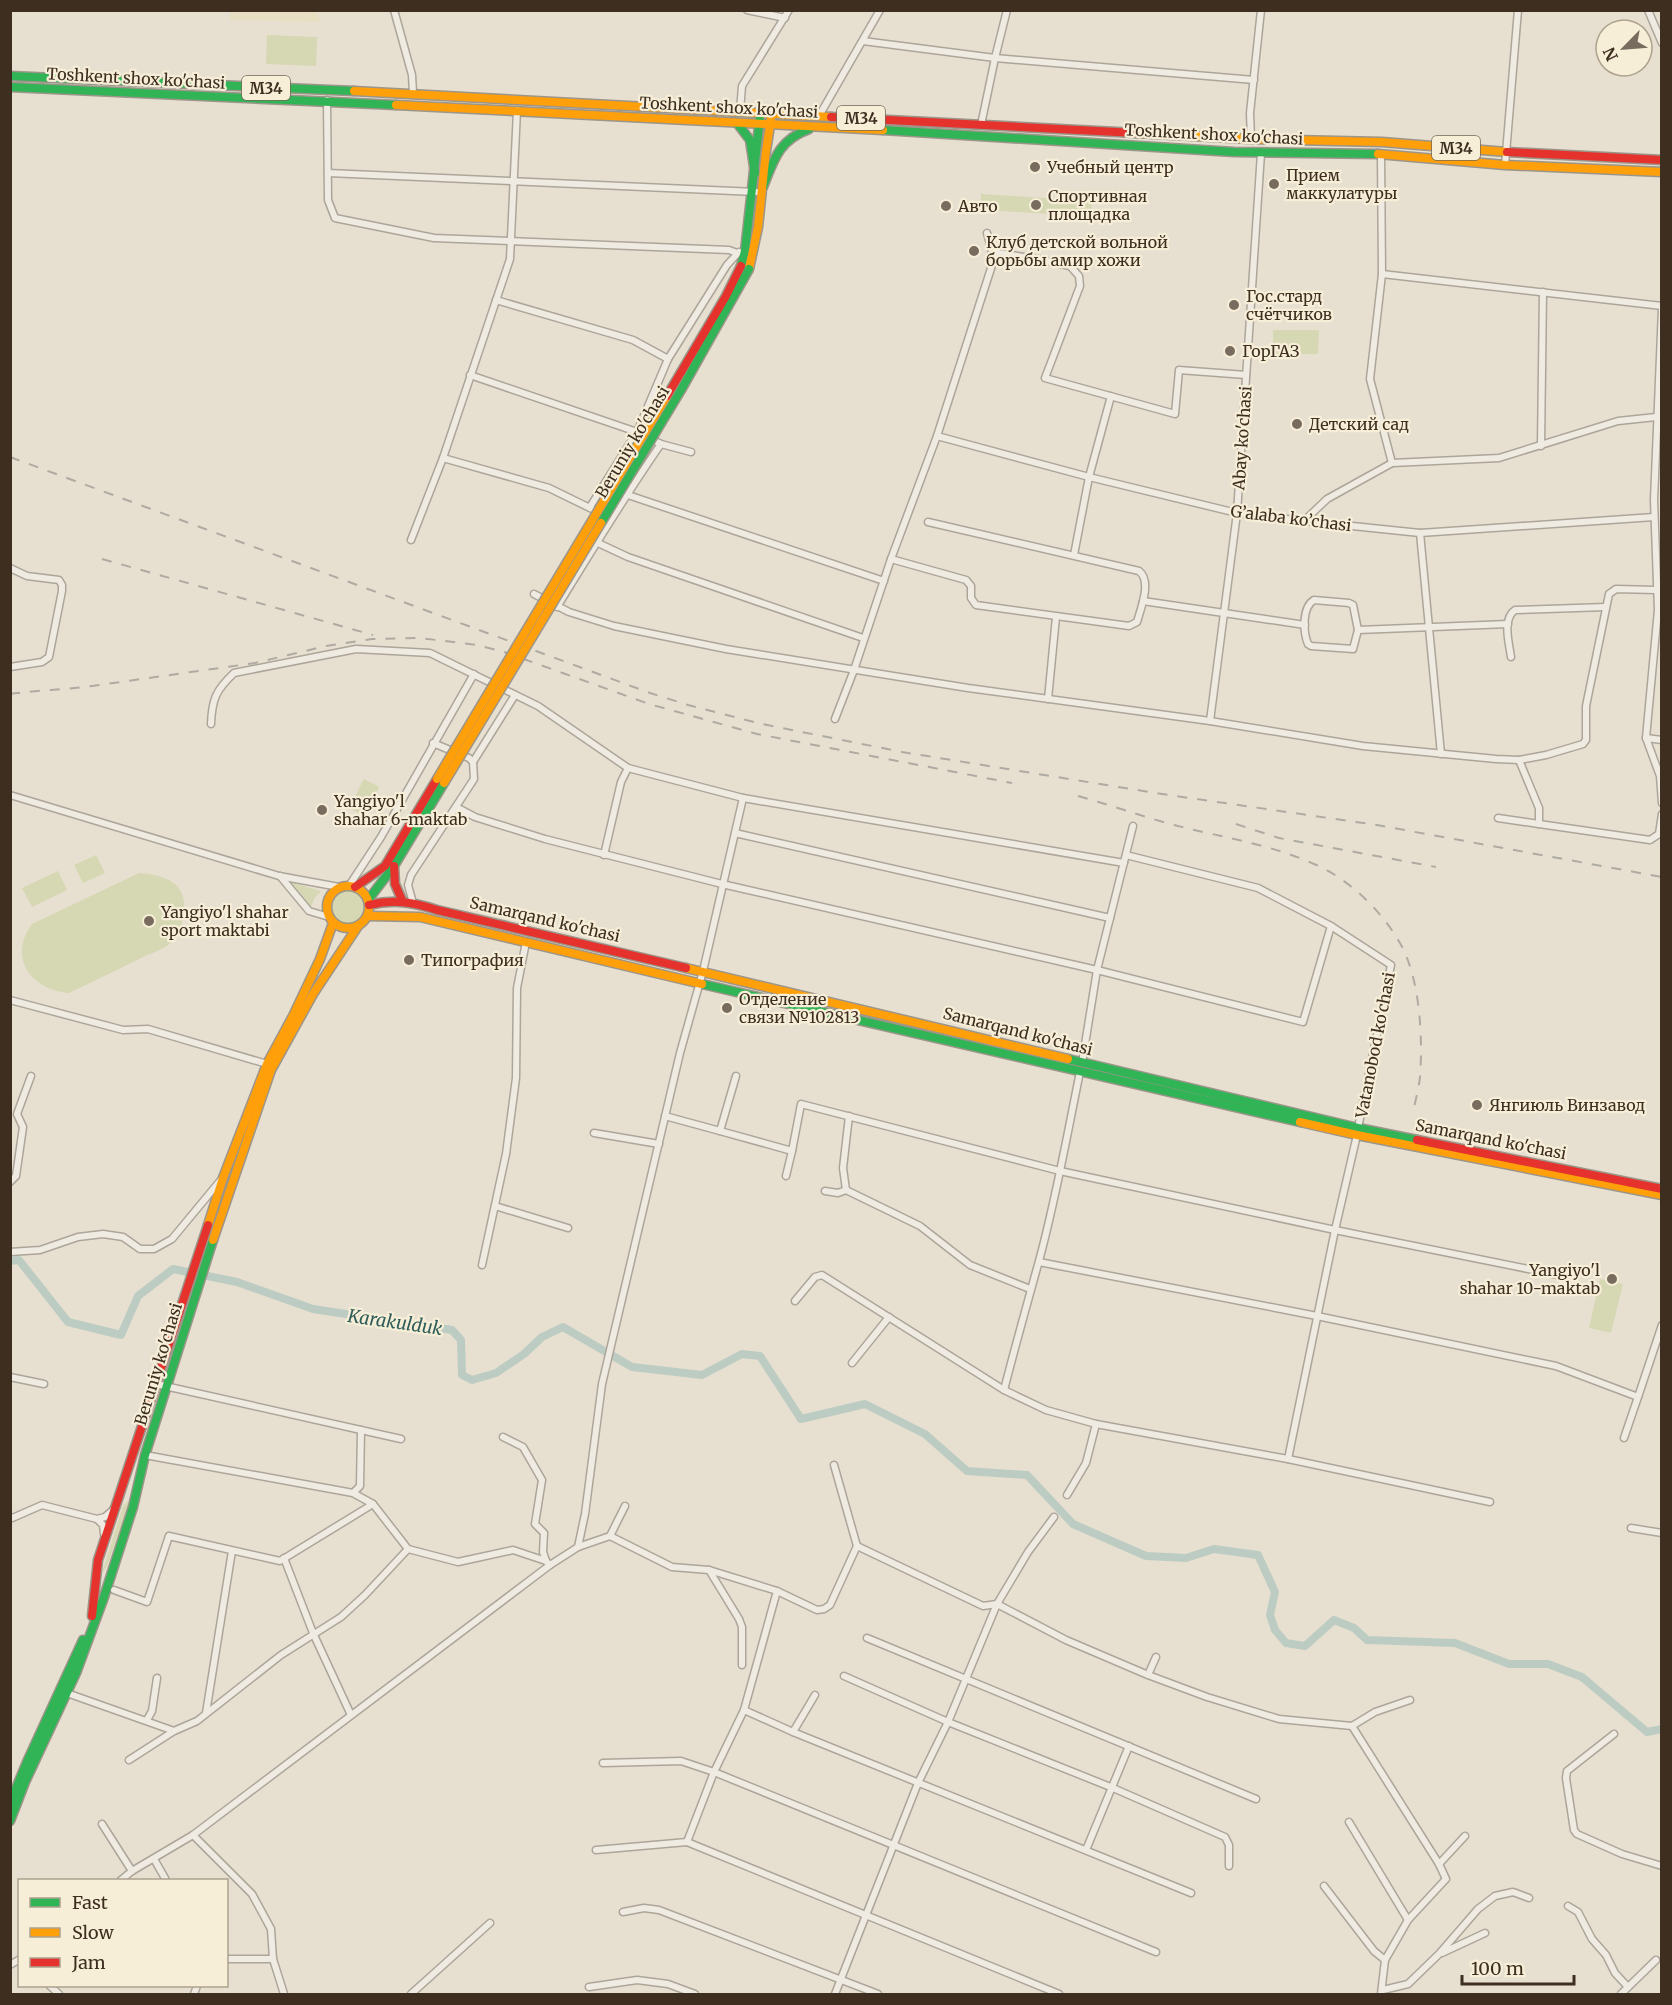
<svg xmlns="http://www.w3.org/2000/svg" width="1672" height="2005" viewBox="0 0 1672 2005" font-family="Merriweather,serif">
<style>
.farmland{fill:#e6dfc2}
.green{fill:#d6d7b3}
.lines{fill:none;stroke-linecap:round;stroke-linejoin:round}
.canal{stroke:#bcccc2;stroke-width:8}
.street-casing{stroke:#ada599;stroke-width:9}
.fast-casing{stroke:#9c958a;stroke-width:11}
.slow-casing{stroke:#9c958a;stroke-width:11}
.jam-casing{stroke:#9c958a;stroke-width:11}
.street{stroke:#efebe3;stroke-width:6}
.fast{stroke:#30b455;stroke-width:8}
.slow{stroke:#ff9f0a;stroke-width:8}
.jam{stroke:#e5322d;stroke-width:8}
.rail{stroke:#afaaa2;stroke-width:2;stroke-dasharray:10 10;stroke-linecap:butt}
.fast-bridge-casing{stroke:#9c958a;stroke-width:11;stroke-linecap:butt}
.slow-bridge-casing{stroke:#9c958a;stroke-width:11;stroke-linecap:butt}
.jam-bridge-casing{stroke:#9c958a;stroke-width:11;stroke-linecap:butt}
.fast-bridge{stroke:#30b455;stroke-width:8}
.slow-bridge{stroke:#ff9f0a;stroke-width:8}
.jam-bridge{stroke:#e5322d;stroke-width:8}
.poi-dot{fill:#786c5e;stroke:#f7eed8;stroke-width:2}
.labels{text-anchor:middle;dominant-baseline:central;stroke-width:4.5;stroke-linejoin:round;paint-order:stroke}
.shield{fill:#f7eed8;stroke:#756857;stroke-width:1.5}
.shield-label{font-size:15px;font-weight:bold;fill:#3d2e20}
.street-label{font-size:16px;fill:#3d2e20;stroke:#f7eed8}
.poi-label{font-size:16px;fill:#3d2e20;stroke:#f7eed8;text-anchor:start}
.water-label{font-size:18px;font-style:italic;fill:#2f5d5a;stroke:#f7eed8}
</style>
<rect width="100%" height="100%" fill="#e7e0d1"/>
<polygon class="farmland" points="316,10 320,22 230,20 230,11"/>
<g class="green">
<polygon points="267,35 317,37 316,66 266,64"/>
<polygon points="981,194 1092,201 1091,216 980,210"/>
<polygon points="1273,330 1319,330 1318,354 1273,354"/>
<polygon points="364,779 379,787 364,816 349,808"/>
<polygon points="96,855 105,873 83,883 74,865"/>
<polygon points="58,871 67,890 32,907 22,888"/>
<path d="M 139,873 C 154,874 176,878 182,894 C 188,910 182,934 168,945 C 160,951 148,954 139,959 C 116,970 93,982 69,993 C 32,990 7,958 32,924 Z"/>
<polygon points="290,882 321,891 314,899 311,907"/>
<circle cx="348" cy="908" r="17"/>
<polygon points="1600,1279 1623,1284 1611,1333 1589,1328"/>
<polygon points="128,1501 128,1507 107,1566 102,1573 123,1506"/>
</g>
<g class="lines">
<polyline class="canal" points="10,1261 19,1260 68,1322 121,1335 138,1296 173,1269 237,1282 313,1309 452,1330 461,1340 462,1375 472,1380 496,1373 524,1354 542,1337 563,1327 632,1367 702,1375 742,1354 760,1356 801,1419 865,1404 925,1434 967,1471 1027,1475 1073,1524 1146,1556 1186,1558 1214,1549 1258,1555 1275,1592 1270,1615 1275,1630 1286,1643 1305,1646 1334,1620 1354,1628 1367,1640 1455,1643 1509,1664 1548,1664 1582,1677 1647,1732 1662,1729"/>
<defs>
<g id="street">
<polyline points="394,10 412,75 413,93"/>
<polyline points="747,10 785,18"/>
<polyline points="1648,10 1662,43"/>
<polyline points="863,41 995,58 1254,80"/>
<polyline points="327,100 328,200 335,218 434,238 729,250 737,253"/>
<polyline points="740,111 742,86 789,10"/>
<polyline points="819,116 880,10"/>
<polyline points="981,125 995,58 1007,10"/>
<polyline points="1251,139 1250,113 1261,10"/>
<polyline points="1381,154 1382,274 1370,379 1392,463"/>
<polyline points="1505,165 1518,10"/>
<polyline points="328,173 756,192"/>
<polyline points="992,252 1042,260 1070,266 1079,276 1080,286 1045,378 1175,414 1179,370 1246,375"/>
<polyline points="1382,274 1662,306"/>
<polyline points="496,300 633,340 668,359"/>
<polyline points="1662,309 1654,500 1658,610 1646,738 1660,776 1662,803"/>
<polyline points="470,375 640,433"/>
<polyline points="937,436 1089,477 1237,513 1304,521 1420,533 1654,517"/>
<polyline points="649,438 661,444 691,452"/>
<polyline points="1541,446 1543,292"/>
<polyline points="443,458 549,488 592,509"/>
<polyline points="625,494 884,581"/>
<polyline points="590,507 637,432 668,359 727,265 739,252"/>
<polyline points="1304,521 1327,499 1392,463 1499,458 1618,421 1656,417"/>
<polyline points="1420,533 1441,754"/>
<polyline points="411,540 443,458 510,259 517,110"/>
<polyline points="598,543 628,557 863,638"/>
<polyline points="1074,555 1089,477 1111,396"/>
<path d="M 891,559 L 966,580 L 971,586 L 971,598 L 976,605 L 1129,626 L 1137,622 C 1141,608 1152,581 1139,571 L 928,522"/>
<polyline points="10,568 27,576 59,580 62,585 62,591 49,657 42,662 10,667"/>
<polyline points="534,594 569,612 614,626 726,649 968,688 1210,721 1363,746 1496,759 1519,760 1546,755 1583,744 1586,740 1586,706 1609,594 1616,589 1656,590"/>
<path d="M 1314,600 L 1349,603 L 1353,605 L 1358,630 L 1353,649 L 1311,646 L 1308,644 C 1303,632 1302,607 1314,600 Z"/>
<polyline points="1143,601 1305,625"/>
<path d="M 557,607 C 591,552 624,497 661,444"/>
<polyline points="1358,630 1508,624"/>
<path d="M 1511,657 C 1509,643 1502,619 1515,610 L 1606,607"/>
<polyline points="1048,699 1056,617"/>
<polyline points="835,719 854,670 891,559 937,436 994,259 987,233"/>
<polyline points="1210,721 1237,513 1261,153"/>
<path d="M 211,724 C 212,699 216,690 234,673 L 356,649 L 430,653 L 538,706 L 628,768 L 743,798 L 1124,863"/>
<polyline points="1646,738 1662,740"/>
<polyline points="1519,760 1539,808 1539,824 1650,840 1659,834 1662,835"/>
<polyline points="473,762 515,695"/>
<polyline points="10,795 279,876 339,887"/>
<polyline points="456,807 475,817 545,839 722,884 1097,970 1303,1022 1331,926"/>
<polyline points="1498,818 1539,824"/>
<polyline points="735,833 1110,918"/>
<polyline points="1659,834 1662,814"/>
<polyline points="604,855 621,782 628,768"/>
<polyline points="1126,855 1258,888 1331,926 1391,965 1358,1128"/>
<polyline points="280,876 309,911 329,917"/>
<polyline points="349,886 381,837 474,674"/>
<polyline points="413,903 408,885 411,875 474,779 473,762 469,758 433,743"/>
<polyline points="10,1000 123,1030 148,1029 267,1064"/>
<polyline points="1082,1063 1097,970 1133,826"/>
<polyline points="665,1116 720,1131 736,1076"/>
<polyline points="720,1131 792,1151 786,1176"/>
<polyline points="594,1133 659,1144"/>
<polyline points="792,1151 801,1104 1060,1171 1335,1230 1558,1275"/>
<polyline points="10,1182 16,1176 23,1127 17,1114 31,1076"/>
<polyline points="846,1190 920,1226 970,1265 1030,1289"/>
<polyline points="825,1191 838,1193 846,1190 843,1168 849,1116"/>
<polyline points="495,1206 568,1228"/>
<polyline points="10,1252 40,1250 78,1237 103,1234 123,1237 140,1249 154,1249 172,1239 220,1181"/>
<polyline points="1039,1262 1317,1316 1556,1366 1638,1397 1624,1438"/>
<polyline points="482,1265 506,1154 516,1078 517,988 526,942"/>
<polyline points="795,1301 815,1277 822,1275 1004,1390 1046,1410 1096,1424 1288,1459 1490,1502"/>
<polyline points="852,1363 889,1317"/>
<polyline points="10,1377 44,1384"/>
<polyline points="156,1384 401,1439"/>
<path d="M 1004,1390 C 1015,1347 1027,1304 1039,1261 C 1056,1199 1067,1135 1080,1072"/>
<polyline points="1638,1397 1662,1325"/>
<polyline points="503,1437 523,1447 542,1480 535,1524 544,1533 543,1552 546,1561"/>
<polyline points="145,1455 353,1493 373,1504 408,1549 458,1562 513,1550 546,1561 550,1565"/>
<polyline points="1288,1459 1335,1230 1357,1135"/>
<polyline points="834,1465 857,1546"/>
<polyline points="353,1493 360,1486 361,1430"/>
<polyline points="1067,1495 1086,1463 1096,1424"/>
<polyline points="10,1519 42,1505 97,1519"/>
<polyline points="1631,1528 1662,1533"/>
<polyline points="104,1534 103,1525 97,1519 105,1517 113,1510"/>
<polyline points="610,1536 672,1567 709,1570 777,1591 817,1610 824,1609 830,1605 857,1546 983,1606 997,1604 1066,1640 1148,1675 1207,1697 1279,1719 1352,1726 1375,1712 1410,1700"/>
<polyline points="578,1547 610,1536 625,1506"/>
<polyline points="284,1558 313,1633 351,1715"/>
<polyline points="709,1570 739,1619 742,1627 742,1665"/>
<polyline points="114,1590 147,1602 169,1536 280,1561 373,1504"/>
<polyline points="867,1638 1256,1799"/>
<polyline points="1148,1675 1156,1657"/>
<polyline points="844,1676 948,1722 1113,1788 1225,1837 1229,1845 1229,1866"/>
<polyline points="64,1692 174,1731"/>
<polyline points="744,1710 793,1732 1191,1893"/>
<polyline points="206,1713 232,1551"/>
<polyline points="147,1720 152,1711 157,1678"/>
<polyline points="1352,1726 1439,1864 1446,1879 1408,1920 1385,1960 1381,1994"/>
<polyline points="793,1732 815,1695"/>
<polyline points="1614,1734 1567,1771 1566,1778 1574,1830 1577,1834 1622,1854 1662,1866"/>
<polyline points="129,1760 174,1731 197,1721 281,1655 341,1617 365,1595 408,1549"/>
<polyline points="603,1763 681,1761 714,1772 1156,1952"/>
<polyline points="1349,1822 1408,1920"/>
<polyline points="102,1824 132,1871"/>
<polyline points="193,1835 252,1894 271,1929 273,1959 284,1994"/>
<polyline points="687,1842 1059,1994"/>
<polyline points="596,1850 687,1842 714,1772 744,1710 777,1591"/>
<polyline points="1086,1850 1129,1746"/>
<polyline points="154,1859 166,1880"/>
<polyline points="1439,1864 1465,1836"/>
<polyline points="121,1880 132,1871 193,1835 550,1565 578,1547 585,1514 602,1384 680,1053 703,971 743,798"/>
<polyline points="1324,1886 1374,1951 1385,1960"/>
<polyline points="1568,1906 1578,1912 1592,1939 1606,1955 1615,1973 1628,1987"/>
<polyline points="623,1912 644,1908 659,1910 878,1994"/>
<polyline points="1442,1953 1485,1933"/>
<polyline points="226,1959 273,1959"/>
<polyline points="10,1965 20,1959"/>
<polyline points="50,1986 59,1994"/>
<polyline points="589,1987 637,1980 668,1984 695,1994"/>
<polyline points="1383,1990 1408,1984 1439,1954 1478,1909 1495,1896 1513,1892 1529,1898"/>
<polyline points="194,1994 197,1986"/>
<polyline points="411,1994 490,1923"/>
<polyline points="835,1994 918,1783 948,1722 997,1604 1028,1552 1054,1517"/>
<polyline points="1621,1994 1656,1960"/>
</g>
<g id="fast">
<polyline points="10,76 354,91"/>
<polyline points="10,87 396,105"/>
<polyline points="737,123 750,140 755,173"/>
<polyline points="883,130 1234,152 1378,154"/>
<path d="M 763,187 C 774,159 779,140 809,129"/>
<polyline points="741,266 745,251 760,117"/>
<polyline points="368,900 394,866 444,783"/>
<polyline points="702,984 1300,1122"/>
<polyline points="1068,1059 1358,1128 1417,1140"/>
<polyline points="10,1803 27,1762 83,1640"/>
<polyline points="10,1821 25,1782 76,1673 104,1597 133,1507 145,1455 213,1240"/>
</g>
<g id="slow">
<polyline points="354,91 831,117"/>
<polyline points="396,105 883,130"/>
<polyline points="1136,133 1251,139 1382,142 1507,152"/>
<polyline points="1378,154 1505,165 1662,172"/>
<polyline points="749,269 758,227 766,151 771,119"/>
<circle cx="348" cy="907" r="21"/>
<polyline points="368,916 420,917 702,984"/>
<polyline points="686,968 1068,1059"/>
<polyline points="1300,1122 1357,1135 1662,1195"/>
<polyline points="208,1225 223,1178 267,1064 293,1016 320,959 333,923"/>
<polyline points="213,1240 271,1070 313,994 358,926"/>
</g>
<g id="jam">
<polyline points="831,117 1136,133"/>
<polyline points="1507,152 1662,160"/>
<polyline points="394,866 395,884 402,900"/>
<polyline points="355,887 385,866 437,779"/>
<path d="M 369,905 C 394,899 413,902 437,910 L 686,968"/>
<polyline points="1417,1140 1662,1189"/>
<polyline points="92,1616 98,1560 208,1225"/>
</g>
</defs>
<use href="#street" class="street-casing"/>
<use href="#fast" class="fast-casing"/>
<use href="#slow" class="slow-casing"/>
<use href="#jam" class="jam-casing"/>
<use href="#street" class="street"/>
<use href="#fast" class="fast"/>
<use href="#slow" class="slow"/>
<use href="#jam" class="jam"/>
<g class="rail">
<polyline points="10,457 650,693 688,705 762,724 902,752 1162,794 1377,825 1662,877"/>
<polyline points="102,559 373,635"/>
<path d="M 10,694 C 38,690 64,690 92,686 L 255,663 L 326,646 L 372,639 L 420,638 L 477,645 L 504,652 L 649,704 L 757,734 L 1012,783"/>
<path d="M 1078,796 C 1110,805 1141,816 1174,825 C 1220,837 1270,844 1314,864 C 1349,879 1381,910 1400,943 C 1420,978 1423,1037 1420,1077 C 1419,1087 1416,1098 1414,1108"/>
<polyline points="1236,824 1279,838 1436,867"/>
</g>
<defs>
<polyline id="fast-bridge" points="601,523 681,390 749,269"/>
<g id="slow-bridge">
<polyline points="437,779 667,396"/>
<polyline points="444,783 601,523"/>
</g>
<polyline id="jam-bridge" points="667,396 726,296 741,266"/>
</defs>
<use href="#fast-bridge" class="fast-bridge-casing"/>
<use href="#slow-bridge" class="slow-bridge-casing"/>
<use href="#jam-bridge" class="jam-bridge-casing"/>
<use href="#fast-bridge" class="fast-bridge"/>
<use href="#slow-bridge" class="slow-bridge"/>
<use href="#jam-bridge" class="jam-bridge"/>
</g>
<g class="poi-dot">
<circle cx="1035" cy="167" r="6"/>
<circle cx="1274" cy="184" r="6"/>
<circle cx="1036" cy="205" r="6"/>
<circle cx="946" cy="206" r="6"/>
<circle cx="974" cy="251" r="6"/>
<circle cx="1234" cy="305" r="6"/>
<circle cx="1230" cy="351" r="6"/>
<circle cx="1297" cy="424" r="6"/>
<circle cx="322" cy="810" r="6"/>
<circle cx="149" cy="921" r="6"/>
<circle cx="409" cy="960" r="6"/>
<circle cx="727" cy="1008" r="6"/>
<circle cx="1477" cy="1105" r="6"/>
<circle cx="1612" cy="1279" r="6"/>
</g>
<g class="labels">
<g class="shield">
<rect x="242" y="76" width="48" height="24" rx="4.5"/>
<rect x="837" y="106" width="48" height="24" rx="4.5"/>
<rect x="1432" y="136" width="48" height="24" rx="4.5"/>
</g>
<g class="shield-label">
<text x="266" y="88">M34</text>
<text x="861" y="118">M34</text>
<text x="1456" y="148">M34</text>
</g>
<g class="street-label">
<text transform="translate(136 78) rotate(3)">Toshkent shox ko'chasi</text>
<text transform="translate(729 107) rotate(3)">Toshkent shox ko'chasi</text>
<text transform="translate(1214 134) rotate(3)">Toshkent shox ko'chasi</text>
<text transform="translate(1242 438) rotate(-86)">Abay ko'chasi</text>
<text transform="translate(632 442) rotate(-59)">Beruniy ko'chasi</text>
<text transform="translate(1291 518) rotate(7)">G’alaba ko’chasi</text>
<text transform="translate(545 919) rotate(13)">Samarqand ko'chasi</text>
<text transform="translate(1018 1031) rotate(14)">Samarqand ko'chasi</text>
<text transform="translate(1375 1045) rotate(-79)">Vatanobod ko'chasi</text>
<text transform="translate(1491 1139) rotate(11)">Samarqand ko'chasi</text>
<text transform="translate(158 1364) rotate(-73)">Beruniy ko'chasi</text>
</g>
<g class="poi-label">
<text x="1047" y="167">Учебный центр</text>
<text x="1286" y="175">Прием<tspan x="1286" dy="18">маккулатуры</tspan></text>
<text x="1048" y="196">Спортивная<tspan x="1048" dy="18">площадка</tspan></text>
<text x="958" y="206">Авто</text>
<text x="986" y="242">Клуб детской вольной<tspan x="986" dy="18">борьбы амир хожи</tspan></text>
<text x="1246" y="296">Гос.стард<tspan x="1246" dy="18">счётчиков</tspan></text>
<text x="1242" y="351">ГорГАЗ</text>
<text x="1309" y="424">Детский сад</text>
<text x="334" y="801">Yangiyo'l<tspan x="334" dy="18">shahar 6-maktab</tspan></text>
<text x="161" y="912">Yangiyo'l shahar<tspan x="161" dy="18">sport maktabi</tspan></text>
<text x="421" y="960">Типография</text>
<text x="739" y="999">Отделение<tspan x="739" dy="18">связи №102813</tspan></text>
<text x="1489" y="1105">Янгиюль Винзавод</text>
<text x="1600" y="1270" text-anchor="end">Yangiyo'l<tspan x="1600" dy="18">shahar 10-maktab</tspan></text>
</g>
<g class="water-label">
<text transform="translate(395 1322) rotate(8)">Karakulduk</text>
</g>
</g>
<rect width="1672" height="2005" fill="none" stroke="#3d2e20" stroke-width="24"/>
<rect x="18" y="1879" width="210" height="108" fill="#f7eed8" stroke="#ada18e" stroke-width="1.5"/>
<rect x="30" y="1898" width="30" height="9" fill="#30b455" stroke="#ada18e" stroke-width="1.5"/>
<text x="72" y="1909" font-size="18" fill="#3d2e20">Fast</text>
<rect x="30" y="1928" width="30" height="9" fill="#ff9f0a" stroke="#ada18e" stroke-width="1.5"/>
<text x="72" y="1939" font-size="18" fill="#3d2e20">Slow</text>
<rect x="30" y="1958" width="30" height="9" fill="#e5322d" stroke="#ada18e" stroke-width="1.5"/>
<text x="72" y="1969" font-size="18" fill="#3d2e20">Jam</text>
<g transform="translate(1624 48) rotate(245)"><circle r="28" fill="#f7eed8" stroke="#ada18e" stroke-width="1.5"/>
<path d="M0-4.5L10 22L0 15L-10 22Z" fill="#786c5e"/>
<text y="-9" font-size="16" font-weight="bold" text-anchor="middle" fill="#3d2e20">N</text>
</g>
<path d="M1462 1975v9h112v-9" fill="none" stroke="#3d2e20" stroke-width="3"/>
<text x="1471" y="1975" font-size="18" fill="#3d2e20" stroke="#f7eed8" stroke-width="4.5" paint-order="stroke">100 m</text>
</svg>
